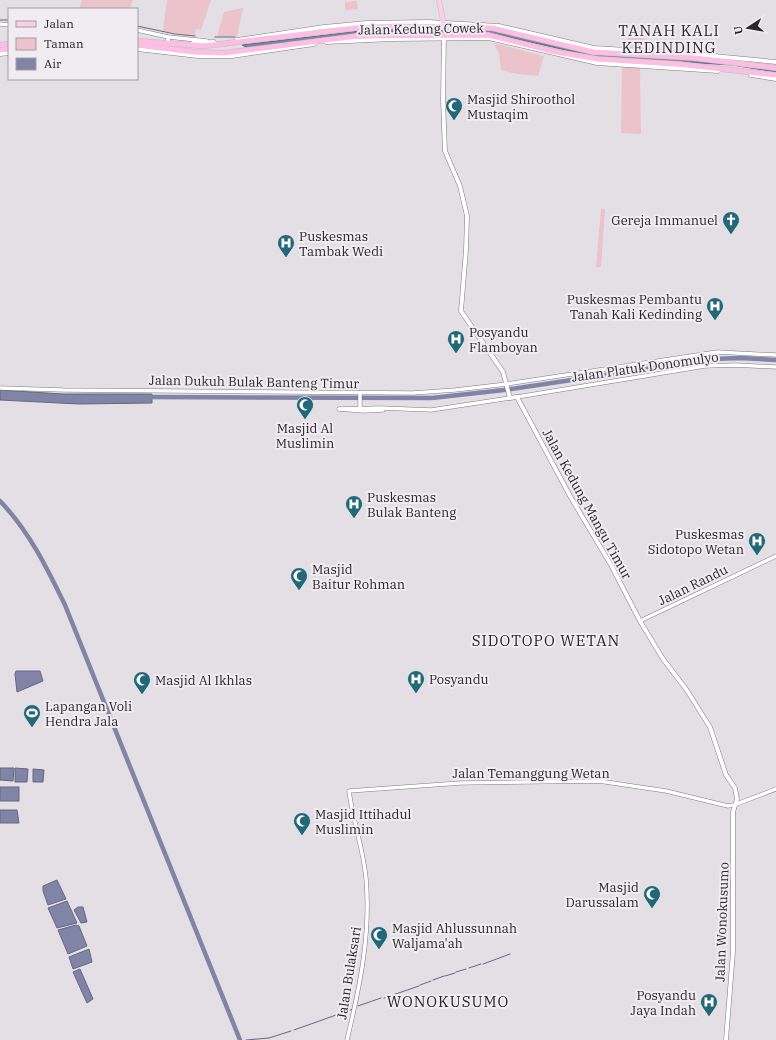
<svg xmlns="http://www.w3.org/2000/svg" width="776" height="1040" viewBox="0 0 776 1040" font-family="'IBM Plex Serif',serif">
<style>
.green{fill:#ecc2cb}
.water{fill:#8084a6;stroke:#666880}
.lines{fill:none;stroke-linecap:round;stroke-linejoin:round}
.stream{stroke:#666880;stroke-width:1}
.river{stroke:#8084a6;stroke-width:4.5}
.tertiary-casing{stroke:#7f7a7f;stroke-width:4.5}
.secondary-casing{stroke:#7f7a7f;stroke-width:5}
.primary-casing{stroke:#bebebf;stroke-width:5.5}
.trunk-casing{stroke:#bebebf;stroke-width:6}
.tertiary{stroke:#fff;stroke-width:3.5}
.secondary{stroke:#fff;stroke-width:4}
.primary{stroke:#fdceea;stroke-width:4.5}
.trunk{stroke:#fcbee3;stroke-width:5}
.labels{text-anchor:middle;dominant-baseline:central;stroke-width:4;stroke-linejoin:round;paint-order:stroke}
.street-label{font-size:13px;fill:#282729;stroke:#f1ecf2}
.poi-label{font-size:13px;fill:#282729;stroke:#f1ecf2;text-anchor:start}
.quarter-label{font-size:15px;letter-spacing:1px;fill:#282729;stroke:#f1ecf2}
</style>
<rect width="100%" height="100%" fill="#e4dfe5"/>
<g class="green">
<polygon points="82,0 133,0 129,9 79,9"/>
<polygon points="167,0 211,0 201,30 196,29 195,36 163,31"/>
<polygon points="357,1 358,9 345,10 345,2"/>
<polygon points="243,8 237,36 217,37 224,12"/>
<polygon points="645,37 646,44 628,46 627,38"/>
<polygon points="494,43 544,56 538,76 517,74 501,70 499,54"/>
<polygon points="622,67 640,68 641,134 621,133"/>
<polygon points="601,209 605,209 601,267 596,267"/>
</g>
<g class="water">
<polygon points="385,28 493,30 519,37 776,69 776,72 732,65 597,57 490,33 369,32 248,48 242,45"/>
<polygon points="0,390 63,394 152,394 152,403 79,404 0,400"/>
<polygon points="16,671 40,671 43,681 17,692 15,674"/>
<polygon points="0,768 14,768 13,781 0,780"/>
<polygon points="15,768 28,769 27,782 15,782"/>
<polygon points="33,769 44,770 43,782 33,782"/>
<rect x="0" y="787" width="19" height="14"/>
<polygon points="0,810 17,810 19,823 0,823"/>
<polygon points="57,880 66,899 48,905 43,891 43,886"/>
<polygon points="67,901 77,923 57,928 48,908"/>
<polygon points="78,907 83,907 87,922 81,923 74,910"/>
<polygon points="76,925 79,926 87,946 68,954 58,930"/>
<polygon points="89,949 92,962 73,969 69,957"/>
<polygon points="80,969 93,999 87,1003 73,972"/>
</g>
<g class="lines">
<g class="stream">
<polyline points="0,20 9,20"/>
<polyline points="137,26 175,34 195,36"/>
<polyline points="215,37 235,37"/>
<polyline points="483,964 510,954"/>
<polyline points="469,968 481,964"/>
<polyline points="456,972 466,969"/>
<polyline points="445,976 455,973"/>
<polyline points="433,980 444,976"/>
<polyline points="420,985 431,981"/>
<polyline points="384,998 419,986"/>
<polyline points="358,1006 381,998"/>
<polyline points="294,1030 353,1009"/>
<polyline points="246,1040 269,1038 291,1031"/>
</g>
<g class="river">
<polyline points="147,397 432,398 504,390 713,359 740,358 776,360"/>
<path d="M 0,501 C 29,531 47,568 65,605 L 240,1040"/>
</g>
<defs>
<g id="tertiary">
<polyline points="0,24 9,25"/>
<polyline points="137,30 168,37 207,41"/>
<polyline points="0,388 63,390 413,393 455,390 507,384 717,352 776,355"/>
<polyline points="517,397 705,366 735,365 776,367"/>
<polyline points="360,408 360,393"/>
<polyline points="339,409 381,408 431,410 510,398"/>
<polyline points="339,409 364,411 383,410"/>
<polyline points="640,621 776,556"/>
<path d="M 347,1040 C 360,986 371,933 366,878 C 363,848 353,821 349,791 L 460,783 L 599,781 L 666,791 L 728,806 L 734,805 L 776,789"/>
</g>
<g id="secondary">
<polyline points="444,35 443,100 445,151 460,186 467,216 466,250 461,311 503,372 510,398 517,397 570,496 611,565 640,621 663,659 686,689 710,727 726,775 735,788 737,799 733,812 733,952 726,1040"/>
<polyline points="237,40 324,27 367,23 428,22 499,26 594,48 693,54 776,62"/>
<polyline points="168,41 168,37"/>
<polyline points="326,42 392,39 489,38 597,63 718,71"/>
<polyline points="193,43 214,42"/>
<polyline points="137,49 198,56 232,56 314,44"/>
<polyline points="0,54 9,53"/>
<polyline points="751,75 776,79"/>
</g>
<polyline id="primary" points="439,0 444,26"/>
<g id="trunk">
<polyline points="137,41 204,46 356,28 398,26 492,28 593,52 694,58 776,68"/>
<polyline points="0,45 9,44"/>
<polyline points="137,45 194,52 224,53 357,36 488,35 556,52 598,59 678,64 776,75"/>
<polyline points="0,50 9,49"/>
</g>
</defs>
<use href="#tertiary" class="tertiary-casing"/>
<use href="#secondary" class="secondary-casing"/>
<use href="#primary" class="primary-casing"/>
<use href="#trunk" class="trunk-casing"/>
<use href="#tertiary" class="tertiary"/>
<use href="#secondary" class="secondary"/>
<use href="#primary" class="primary"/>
<use href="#trunk" class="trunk"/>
</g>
<defs>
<symbol id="mosque-pin" viewBox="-11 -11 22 30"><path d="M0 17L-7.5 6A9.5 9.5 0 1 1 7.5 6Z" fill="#226878" stroke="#f1ecf2"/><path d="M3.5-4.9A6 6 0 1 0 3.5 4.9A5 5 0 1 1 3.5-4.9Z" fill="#fff"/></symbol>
<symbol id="church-pin" viewBox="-11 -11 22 30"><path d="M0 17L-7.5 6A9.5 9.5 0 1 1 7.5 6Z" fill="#226878" stroke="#f1ecf2"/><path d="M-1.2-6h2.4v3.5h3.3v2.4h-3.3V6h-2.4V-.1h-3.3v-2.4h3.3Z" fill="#fff"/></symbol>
<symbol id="hospital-pin" viewBox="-11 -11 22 30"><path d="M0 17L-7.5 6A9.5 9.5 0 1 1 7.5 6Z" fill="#226878" stroke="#f1ecf2"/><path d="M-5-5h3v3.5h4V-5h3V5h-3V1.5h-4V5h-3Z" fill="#fff"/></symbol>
<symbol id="stadium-pin" viewBox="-11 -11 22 30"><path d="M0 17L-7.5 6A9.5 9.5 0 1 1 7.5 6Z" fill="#226878" stroke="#f1ecf2"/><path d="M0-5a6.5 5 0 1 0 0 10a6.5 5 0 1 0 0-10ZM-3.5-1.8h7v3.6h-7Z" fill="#fff"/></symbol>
</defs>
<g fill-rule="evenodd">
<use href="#mosque-pin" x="444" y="96" width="20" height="27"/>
<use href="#church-pin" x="721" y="210" width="20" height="27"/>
<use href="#hospital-pin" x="276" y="233" width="20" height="27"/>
<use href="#hospital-pin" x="705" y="296" width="20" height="27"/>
<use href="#hospital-pin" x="446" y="329" width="20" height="27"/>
<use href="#mosque-pin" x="295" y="395" width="20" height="27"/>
<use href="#hospital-pin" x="344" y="494" width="20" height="27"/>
<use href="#hospital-pin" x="747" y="531" width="20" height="27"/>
<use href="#mosque-pin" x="289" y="566" width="20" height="27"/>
<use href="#hospital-pin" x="406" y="669" width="20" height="27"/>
<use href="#mosque-pin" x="132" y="670" width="20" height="27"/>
<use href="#stadium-pin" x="22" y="703" width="20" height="27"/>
<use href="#mosque-pin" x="292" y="811" width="20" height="27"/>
<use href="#mosque-pin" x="642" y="884" width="20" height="27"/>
<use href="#mosque-pin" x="369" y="925" width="20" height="27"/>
<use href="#hospital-pin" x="699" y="992" width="20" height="27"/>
</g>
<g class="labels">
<g class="street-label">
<text transform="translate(421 29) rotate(-1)">Jalan Kedung Cowek</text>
<text transform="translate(645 367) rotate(-8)">Jalan Platuk Donomulyo</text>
<text transform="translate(254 382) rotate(1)">Jalan Dukuh Bulak Banteng Timur</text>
<text transform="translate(587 504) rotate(61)">Jalan Kedung Mangu Timur</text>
<text transform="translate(693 585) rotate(-26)">Jalan Randu</text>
<text x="531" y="773">Jalan Temanggung Wetan</text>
<text transform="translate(722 922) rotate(-88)">Jalan Wonokusumo</text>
<text transform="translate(349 973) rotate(-81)">Jalan Bulaksari</text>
</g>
<g class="poi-label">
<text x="467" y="99">Masjid Shiroothol<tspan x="467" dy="15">Mustaqim</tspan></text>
<text x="718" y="220" text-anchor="end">Gereja Immanuel</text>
<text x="299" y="236">Puskesmas<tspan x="299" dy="15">Tambak Wedi</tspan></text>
<text x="702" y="299" text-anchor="end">Puskesmas Pembantu<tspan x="702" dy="15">Tanah Kali Kedinding</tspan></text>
<text x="469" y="332">Posyandu<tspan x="469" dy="15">Flamboyan</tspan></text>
<text x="305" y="428" text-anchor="middle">Masjid Al<tspan x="305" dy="15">Muslimin</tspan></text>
<text x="367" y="497">Puskesmas<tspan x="367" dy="15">Bulak Banteng</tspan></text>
<text x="744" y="534" text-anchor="end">Puskesmas<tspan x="744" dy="15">Sidotopo Wetan</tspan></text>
<text x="312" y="569">Masjid<tspan x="312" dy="15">Baitur Rohman</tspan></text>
<text x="429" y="679">Posyandu</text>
<text x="155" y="680">Masjid Al Ikhlas</text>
<text x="45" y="706">Lapangan Voli<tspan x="45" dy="15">Hendra Jala</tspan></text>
<text x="315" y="814">Masjid Ittihadul<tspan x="315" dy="15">Muslimin</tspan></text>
<text x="639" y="887" text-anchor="end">Masjid<tspan x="639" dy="15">Darussalam</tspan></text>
<text x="392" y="928">Masjid Ahlussunnah<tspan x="392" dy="15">Waljama'ah</tspan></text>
<text x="696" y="995" text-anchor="end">Posyandu<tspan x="696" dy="15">Jaya Indah</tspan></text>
</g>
<g class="quarter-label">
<text x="669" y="30">TANAH KALI<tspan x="669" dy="17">KEDINDING</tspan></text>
<text x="546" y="640">SIDOTOPO WETAN</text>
<text x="448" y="1001">WONOKUSUMO</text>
</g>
</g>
<rect x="8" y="8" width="130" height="72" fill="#f1ecf2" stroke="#a19da2"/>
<rect x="16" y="21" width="20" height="6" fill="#fdceea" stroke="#a19da2"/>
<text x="44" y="28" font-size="12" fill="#282729">Jalan</text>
<rect x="16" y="38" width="20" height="12" fill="#ecc2cb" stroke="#a19da2"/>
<text x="44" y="48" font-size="12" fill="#282729">Taman</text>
<rect x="16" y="58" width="20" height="12" fill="#8084a6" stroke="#a19da2"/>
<text x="44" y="68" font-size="12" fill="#282729">Air</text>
<g transform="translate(748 28) rotate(258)" stroke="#f1ecf2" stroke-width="3" paint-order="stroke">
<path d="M0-3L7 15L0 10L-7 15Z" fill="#282729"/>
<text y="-6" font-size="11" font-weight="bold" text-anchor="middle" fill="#282729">U</text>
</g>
</svg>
